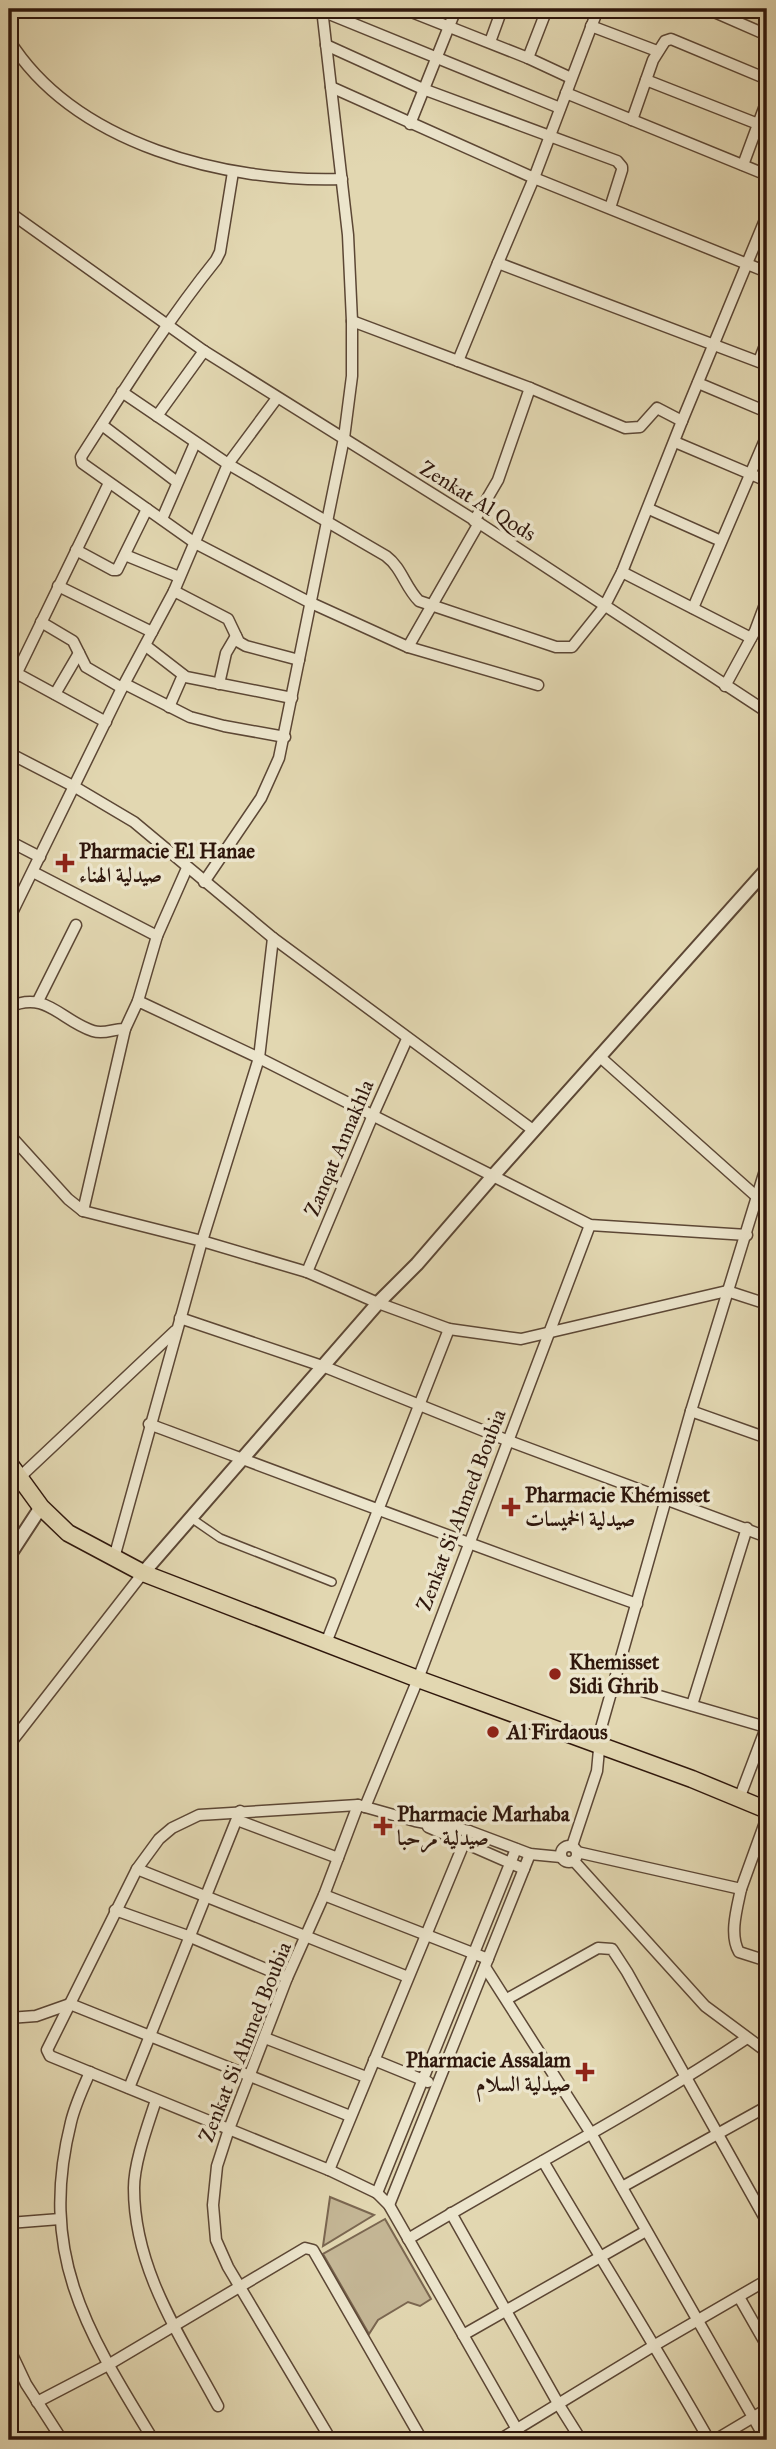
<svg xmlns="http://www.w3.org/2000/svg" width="776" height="2449" viewBox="0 0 776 2449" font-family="'IM FELL Great Primer',Amiri,serif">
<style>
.green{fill:#c4b695;stroke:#7a6650;stroke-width:2}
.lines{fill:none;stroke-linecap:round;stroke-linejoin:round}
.pedestrian-casing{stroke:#5c4735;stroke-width:10}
.minor-casing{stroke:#5c4735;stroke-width:13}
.tertiary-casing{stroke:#5c4735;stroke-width:16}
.primary-casing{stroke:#2f170c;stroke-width:19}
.pedestrian{stroke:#ece5cc;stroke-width:7}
.minor{stroke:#ece5cc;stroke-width:10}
.tertiary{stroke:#ece5cc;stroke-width:12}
.primary{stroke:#e2d7b1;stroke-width:16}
.poi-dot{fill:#8f2418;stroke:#ece5cc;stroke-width:2.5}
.labels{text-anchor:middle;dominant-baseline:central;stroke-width:7;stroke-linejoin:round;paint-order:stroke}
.street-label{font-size:21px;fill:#2f170c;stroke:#ece5cc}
.poi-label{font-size:21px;font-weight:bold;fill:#2f170c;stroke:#ece5cc;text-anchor:start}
</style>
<rect width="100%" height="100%" fill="#e2d7b1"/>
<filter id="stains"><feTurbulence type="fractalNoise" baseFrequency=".00286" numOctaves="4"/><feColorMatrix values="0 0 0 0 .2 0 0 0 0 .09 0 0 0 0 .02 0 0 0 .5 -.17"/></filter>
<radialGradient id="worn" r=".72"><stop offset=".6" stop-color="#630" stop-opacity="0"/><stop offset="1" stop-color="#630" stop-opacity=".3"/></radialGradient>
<g class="green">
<polygon points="330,2197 374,2215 323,2246"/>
<polygon points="385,2219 431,2299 420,2306 408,2302 378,2320 369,2334 323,2254"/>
</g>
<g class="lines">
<defs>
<polyline id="pedestrian" points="191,1518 220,1538 332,1582"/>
<g id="minor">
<polyline points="404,9 528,58 571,78"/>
<polyline points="598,9 534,178 498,263 767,365"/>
<polyline points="322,11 560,108"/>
<polyline points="712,11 767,35"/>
<polyline points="591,26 657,51"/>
<path d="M 9,40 C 75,145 226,183 342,179"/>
<polyline points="490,42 502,9"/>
<polyline points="326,45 423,89 617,161 622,167 622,170 610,208"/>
<polyline points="528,58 547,9"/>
<polyline points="646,80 758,124"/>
<polyline points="331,87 534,178 767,272"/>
<polyline points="566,93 767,175"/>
<polyline points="632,120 653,60 665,41 671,39 767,79"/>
<polyline points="410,124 456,9"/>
<polyline points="743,165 767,100"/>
<path d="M 233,172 L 220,252 L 216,260 C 166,322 124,390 81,457 L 82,463 L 195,543 L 309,602 L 408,647 L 538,685"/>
<polyline points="9,212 204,351 479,523 767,712"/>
<polyline points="352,321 530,388 625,428 640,427 657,408 682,421"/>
<polyline points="458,361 498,263"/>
<polyline points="759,361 767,340"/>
<polyline points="698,383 767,412"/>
<path d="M 122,392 L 228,464 L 386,556 C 402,568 405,587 419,601 L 556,647 L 572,647 L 604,607 L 622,572 L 682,421 L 767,215"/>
<polyline points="157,416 204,351"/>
<polyline points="102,425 177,482"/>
<polyline points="675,442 767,481"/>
<polyline points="649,509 721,541"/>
<polyline points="162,519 195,443"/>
<polyline points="474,521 498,480 530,388"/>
<polyline points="76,550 113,570 117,570 147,509"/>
<polyline points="125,555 179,577"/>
<polyline points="622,572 751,638"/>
<polyline points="58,586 152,632"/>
<polyline points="174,591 228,619 239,642 246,646 299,660"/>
<polyline points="693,608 767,435"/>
<polyline points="41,622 73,641 86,667 122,688"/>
<polyline points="146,646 186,677 292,698"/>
<polyline points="408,647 479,523"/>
<polyline points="16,673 106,722"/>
<polyline points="125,684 190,717 224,726 285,737"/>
<polyline points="219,684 226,653 236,636"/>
<polyline points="725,686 755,631 767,599"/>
<polyline points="9,689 109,483"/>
<polyline points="55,694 79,653"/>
<polyline points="169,707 183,675"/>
<polyline points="9,753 75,787 134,822 273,938 533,1130"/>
<polyline points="9,841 40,857"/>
<polyline points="33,872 157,936"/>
<polyline points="204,882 261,798 279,758 344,438 352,376 352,321 348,235 322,9"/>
<polyline points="9,919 122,688 174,591 228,464 277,398"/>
<polyline points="38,1001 76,925"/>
<polyline points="138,1001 157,936 187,868"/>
<path d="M 9,1007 C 46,990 60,1020 93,1031 C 105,1035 114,1028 125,1029 L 138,1001 L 259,1058 L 590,1225 L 747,1235"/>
<polyline points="599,1056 757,1197"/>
<polyline points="9,1134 68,1199 83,1211 202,1241 307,1272 378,1303 449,1329 521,1339 727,1291 767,1304"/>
<polyline points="83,1211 125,1029"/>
<polyline points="307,1272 373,1115 407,1039"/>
<polyline points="180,1318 325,1367 509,1441 767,1537"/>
<polyline points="691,1411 767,1438"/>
<path d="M 149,1424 C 312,1485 474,1546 637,1604"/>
<polyline points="20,1477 175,1331"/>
<polyline points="114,1558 202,1241 259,1058 273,938"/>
<polyline points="326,1643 449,1329"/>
<polyline points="615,1683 766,1727"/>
<polyline points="692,1705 747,1528"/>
<polyline points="9,1745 143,1573"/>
<polyline points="739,1799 767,1725"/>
<polyline points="365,1807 418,1679 590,1225"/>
<polyline points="237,1820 338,1858"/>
<polyline points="428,1827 524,1869"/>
<circle cx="569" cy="1854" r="8"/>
<polyline points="572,1846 597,1771 601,1728 691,1411 767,1164"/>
<polyline points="577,1852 741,1889 767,1817"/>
<polyline points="574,1861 705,2006 767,2052"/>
<polyline points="137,1869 408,1977"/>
<path d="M 741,1889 C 737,1908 729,1935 739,1952 L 767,1961"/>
<polyline points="324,1895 488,1959"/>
<polyline points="115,1910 188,1936 287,1978"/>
<polyline points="485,1967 592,2135 766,2440"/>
<polyline points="507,1999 598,1948 612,1949 627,1972 767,2222"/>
<polyline points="9,2018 36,2016 70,2004 350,2116"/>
<polyline points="265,2038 366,2077"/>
<polyline points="374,2060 428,2082"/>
<path d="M 90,2072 C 83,2088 75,2105 71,2122 C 38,2254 86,2330 152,2438"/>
<polyline points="129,2088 240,1811"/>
<path d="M 156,2100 C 148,2125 134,2162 134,2188 C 134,2270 181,2337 218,2406"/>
<path d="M 543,2161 C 598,2255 656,2346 709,2440"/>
<polyline points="329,2170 469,1831"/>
<polyline points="622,2187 766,2107"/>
<polyline points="377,2193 516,1849"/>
<polyline points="389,2205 530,1854"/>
<polyline points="451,2213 559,2405 581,2440"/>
<polyline points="9,2223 60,2219"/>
<path d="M 408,2239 C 521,2171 638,2111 747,2038"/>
<polyline points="739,2297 767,2346"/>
<polyline points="463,2335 646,2231"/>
<polyline points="9,2348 26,2384 62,2440"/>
<polyline points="37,2402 108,2365 305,2248 313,2250 422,2440"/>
<polyline points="331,2440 228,2267 216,2240 213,2205 217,2166 229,2129 287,1978 324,1895 358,1805"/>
<polyline points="499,2440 655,2345 767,2280"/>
<polyline points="523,2440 389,2205 377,2193 329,2170 50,2056 47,2050 137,1869 159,1839 172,1828 199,1815 358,1805 415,1821 469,1831 530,1854 561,1857"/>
<polyline points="715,2440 767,2409"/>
</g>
<g id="tertiary">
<polyline points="9,1556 41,1507"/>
<polyline points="143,1573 378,1303 417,1264 493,1176 767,869"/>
</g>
<polyline id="primary" points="9,1463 41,1507 68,1533 143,1573 418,1679 692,1779 767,1810"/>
</defs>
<use href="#pedestrian" class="pedestrian-casing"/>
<use href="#minor" class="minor-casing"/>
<use href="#tertiary" class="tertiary-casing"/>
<use href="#primary" class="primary-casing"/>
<use href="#pedestrian" class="pedestrian"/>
<use href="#minor" class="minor"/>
<use href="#tertiary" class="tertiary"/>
<use href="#primary" class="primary"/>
</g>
<g class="poi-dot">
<path d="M61.5 852.5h7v7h7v7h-7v7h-7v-7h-7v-7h7z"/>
<path d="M507.5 1496.5h7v7h7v7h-7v7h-7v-7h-7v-7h7z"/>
<circle cx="555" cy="1674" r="7"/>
<circle cx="493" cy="1732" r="7"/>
<path d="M379.5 1815.5h7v7h7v7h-7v7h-7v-7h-7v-7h7z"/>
<path d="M581.5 2061.5h7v7h7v7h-7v7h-7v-7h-7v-7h7z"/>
</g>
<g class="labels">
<g class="street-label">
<text transform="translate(478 501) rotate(32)">Zenkat Al Qods</text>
<text transform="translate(339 1148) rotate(-67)">Zanqat Annakhla</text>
<text transform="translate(461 1510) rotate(-69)">Zenkat Si Ahmed Boubia</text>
<text transform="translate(245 2042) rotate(-68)">Zenkat Si Ahmed Boubia</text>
</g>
<g class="poi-label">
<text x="79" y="851">Pharmacie El Hanae<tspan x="79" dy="24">صيدلية الهناء</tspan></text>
<text x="525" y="1495">Pharmacie Khémisset<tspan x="525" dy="24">صيدلية الخميسات</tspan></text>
<text x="569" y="1662">Khemisset<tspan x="569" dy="24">Sidi Ghrib</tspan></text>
<text x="507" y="1732">Al Firdaous</text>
<text x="397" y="1814">Pharmacie Marhaba<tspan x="397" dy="24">صيدلية مرحبا</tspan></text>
<text x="571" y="2060" text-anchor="end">Pharmacie Assalam<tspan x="571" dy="24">صيدلية السلام</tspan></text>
</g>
</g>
<rect width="776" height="2449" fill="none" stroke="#e2d7b1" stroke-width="35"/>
<rect x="10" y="10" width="755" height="2428" fill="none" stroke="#2f170c" stroke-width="3.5"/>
<rect x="18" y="18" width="741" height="2414" fill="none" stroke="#2f170c" stroke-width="2"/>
<rect width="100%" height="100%" filter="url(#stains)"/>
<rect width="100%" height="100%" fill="url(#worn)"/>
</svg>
